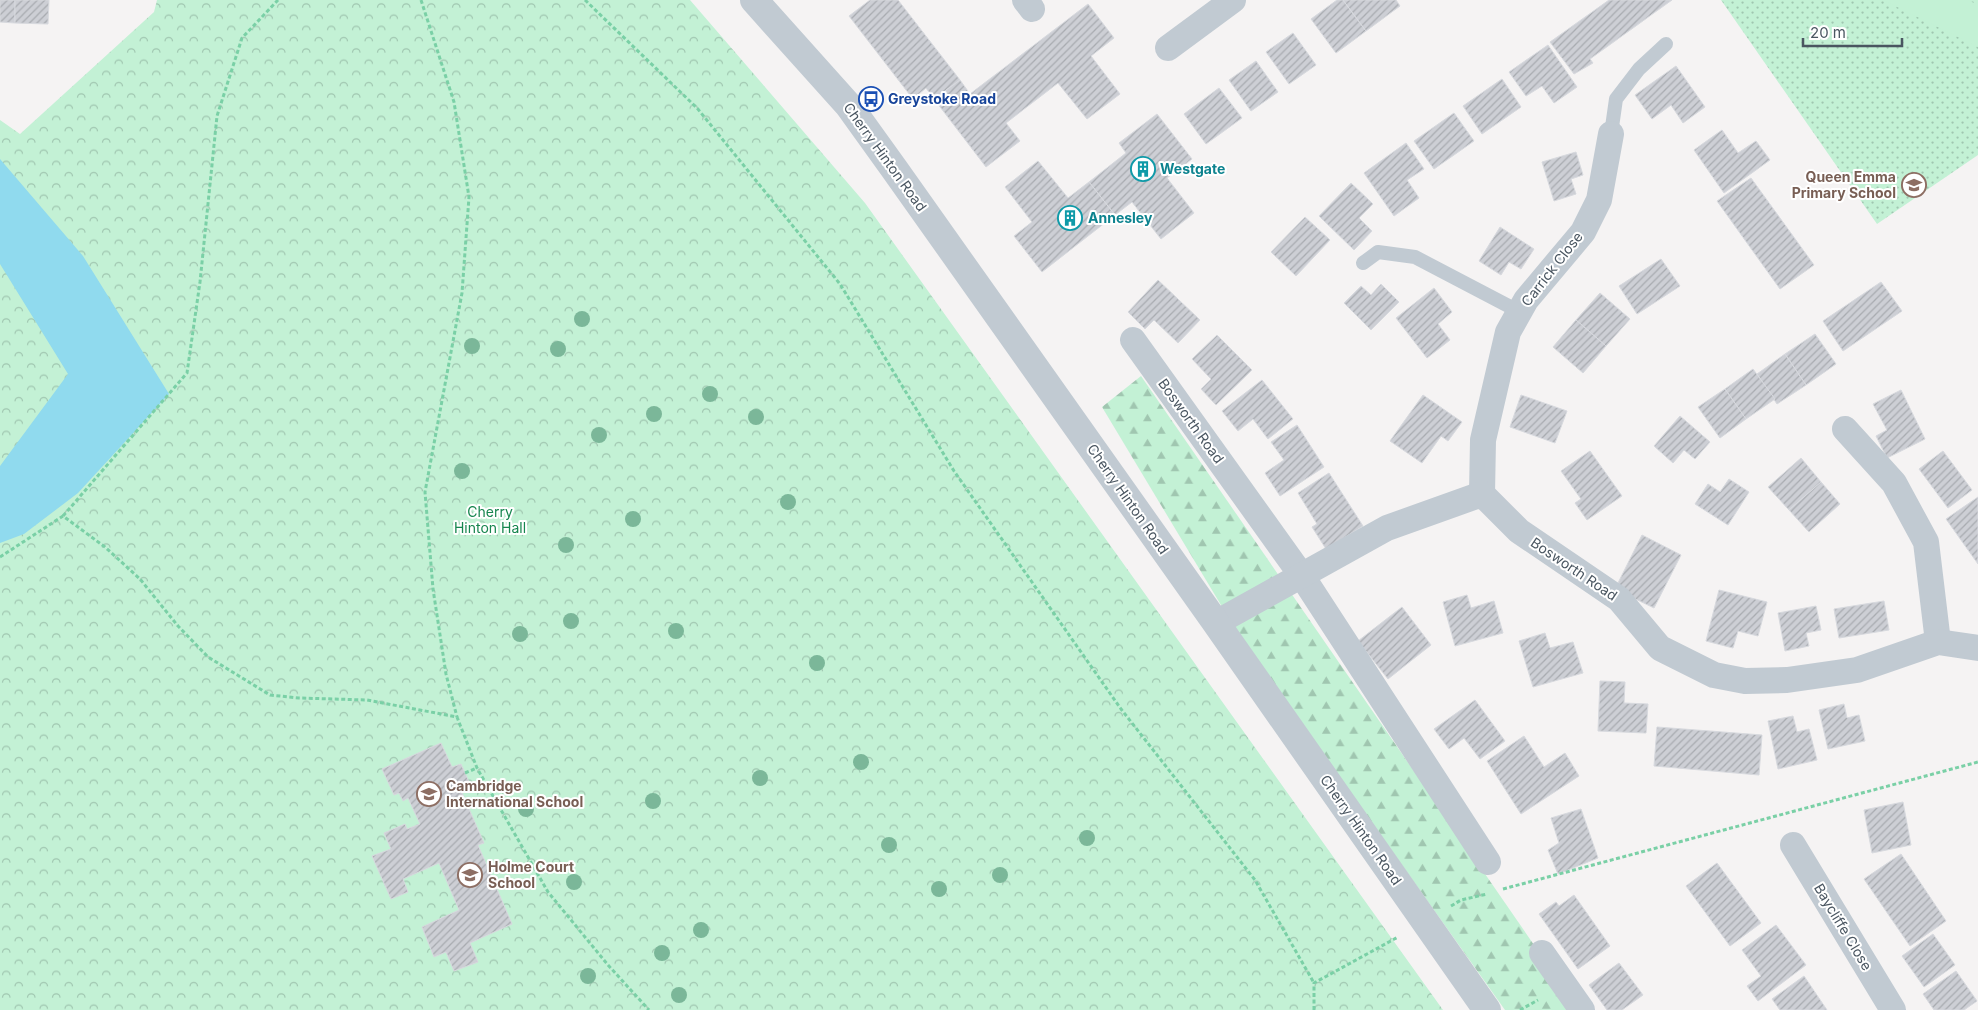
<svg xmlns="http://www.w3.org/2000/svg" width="1978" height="1010" font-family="Inter,sans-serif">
<defs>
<pattern id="grass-dots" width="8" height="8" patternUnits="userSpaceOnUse" patternTransform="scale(1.25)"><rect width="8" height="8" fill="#c3f1d5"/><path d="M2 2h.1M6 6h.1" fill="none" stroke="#a0c6b0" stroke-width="1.8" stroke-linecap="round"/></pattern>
<pattern id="forest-firs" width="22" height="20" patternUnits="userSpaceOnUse" patternTransform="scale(1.25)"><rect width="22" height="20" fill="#c3f1d5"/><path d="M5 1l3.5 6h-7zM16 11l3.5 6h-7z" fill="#a0c6b0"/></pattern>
<pattern id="park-crowns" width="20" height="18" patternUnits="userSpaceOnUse" patternTransform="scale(1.25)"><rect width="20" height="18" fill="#c3f1d5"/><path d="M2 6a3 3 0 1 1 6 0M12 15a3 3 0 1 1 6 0" fill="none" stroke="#a0c6b0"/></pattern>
<pattern id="building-hatch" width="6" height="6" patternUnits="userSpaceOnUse" patternTransform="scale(1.25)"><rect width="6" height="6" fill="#cdcfd5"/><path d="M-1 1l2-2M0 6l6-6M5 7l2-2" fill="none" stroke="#a8abb0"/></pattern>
</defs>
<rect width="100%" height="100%" fill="#f5f3f3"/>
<polygon fill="url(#grass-dots)" points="1721,0 1978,0 1978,155 1877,224"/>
<polygon fill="url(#forest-firs)" points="1141,376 1579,1010 1505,1010 1242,640 1102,407"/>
<polygon fill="url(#park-crowns)" points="157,0 690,0 865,203 1443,1010 0,1010 0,120 20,134 154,12"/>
<polygon fill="#c3f1d5" points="1883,0 1968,0 1978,5 1978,47"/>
<polygon fill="#90daee" points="0,159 83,256 169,394 78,493 24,534 0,543 0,466 68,374 0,264"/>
<g fill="url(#building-hatch)" stroke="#d7d9de">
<polygon points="0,0 15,0 15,23 0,22"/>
<polygon points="15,0 49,0 48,24 15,23"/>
<polygon points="870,0 898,0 960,80 934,99 926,88 913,99 849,16"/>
<polygon points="1337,0 1343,0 1366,31 1336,53 1311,19"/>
<polygon points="1343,0 1396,0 1400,6 1366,31"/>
<polygon points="1609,0 1672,0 1590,59 1593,63 1574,74 1550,42"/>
<polygon points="1088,4 1114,38 1091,56 1120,94 1087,119 1058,83 1006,123 1020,141 986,167 934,99 960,80 970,94"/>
<polygon points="1293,33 1316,65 1289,84 1266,52"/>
<polygon points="1548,45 1577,87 1554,103 1542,86 1526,96 1509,72"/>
<polygon points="1256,61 1278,92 1251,111 1229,80"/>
<polygon points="1676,66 1705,107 1683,123 1671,105 1652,119 1635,95"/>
<polygon points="1502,79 1521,107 1482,134 1463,106"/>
<polygon points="1219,88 1242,118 1206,144 1184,114"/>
<polygon points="1454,113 1474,141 1434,169 1414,141"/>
<polygon points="1157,114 1192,159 1167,178 1194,213 1161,239 1132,202 1115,215 1089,182 1126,153 1119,143"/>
<polygon points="1722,130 1738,153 1756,141 1770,160 1724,193 1694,150"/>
<polygon points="1406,143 1424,169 1407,180 1419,198 1394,216 1364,173"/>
<polygon points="1576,152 1583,175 1571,179 1576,194 1554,201 1542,162"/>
<polygon points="1038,161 1068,198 1089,182 1115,215 1042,272 1014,236 1032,222 1005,187"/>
<polygon points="1751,178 1814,265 1780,289 1717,201"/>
<polygon points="1351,183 1373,204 1359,218 1372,231 1354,250 1319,216"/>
<polygon points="1305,217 1330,240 1296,276 1271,252"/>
<polygon points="1500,227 1534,249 1521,269 1509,262 1501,275 1479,261"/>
<polygon points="1661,259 1680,286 1637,314 1619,286"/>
<polygon points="1158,280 1200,320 1178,343 1154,320 1145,329 1128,312"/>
<polygon points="1881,282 1902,311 1843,351 1823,321"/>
<polygon points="1381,284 1399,302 1371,330 1344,303 1361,286 1371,295"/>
<polygon points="1434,288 1452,312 1438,324 1450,340 1427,358 1396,318"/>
<polygon points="1600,293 1630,319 1606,346 1576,320"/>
<polygon points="1576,320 1606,346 1583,373 1553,347"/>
<polygon points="1815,334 1836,364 1806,385 1785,354"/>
<polygon points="1217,335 1252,370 1216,405 1201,389 1211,379 1192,359"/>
<polygon points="1785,354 1806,385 1777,404 1757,374"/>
<polygon points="1753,369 1775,399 1746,419 1725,389"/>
<polygon points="1262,380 1293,419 1268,439 1253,419 1238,431 1222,411"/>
<polygon points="1725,389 1746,419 1720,438 1698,407"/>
<polygon points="1901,390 1925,439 1887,458 1876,436 1887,430 1873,404"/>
<polygon points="1423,395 1462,422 1448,441 1441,436 1422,463 1390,441"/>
<polygon points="1521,395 1567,411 1555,443 1510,427"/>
<polygon points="1680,416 1710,442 1695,459 1684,450 1673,463 1654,446"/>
<polygon points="1297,425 1324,467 1280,496 1265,473 1284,460 1271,442"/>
<polygon points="1590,451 1622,496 1587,520 1575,503 1581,499 1561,471"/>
<polygon points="1943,451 1972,490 1948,508 1919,469"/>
<polygon points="1801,458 1821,482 1789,510 1768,487"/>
<polygon points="1329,473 1363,526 1326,549 1312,527 1317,524 1298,493"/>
<polygon points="1729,479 1749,492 1728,525 1695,504 1708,484 1720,492"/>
<polygon points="1821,482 1840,504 1809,532 1789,510"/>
<polygon points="1978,497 1978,564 1946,519"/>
<polygon points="1642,535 1681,555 1654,608 1615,589"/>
<polygon points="1719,590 1767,602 1758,636 1738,631 1733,648 1706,641"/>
<polygon points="1467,595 1471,608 1494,601 1503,633 1455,646 1443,602"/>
<polygon points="1884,601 1889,630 1839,638 1834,609"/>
<polygon points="1816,606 1821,630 1806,633 1809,646 1785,651 1778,613"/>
<polygon points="1402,607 1431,645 1388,679 1358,641"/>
<polygon points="1545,633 1550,648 1573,642 1583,673 1533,687 1519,641"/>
<polygon points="1600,681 1625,682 1624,703 1648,704 1646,733 1598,731"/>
<polygon points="1475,700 1505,741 1480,759 1464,738 1449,749 1434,729"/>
<polygon points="1844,704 1847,718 1859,715 1865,741 1828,749 1819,710"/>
<polygon points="1793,716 1797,732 1809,729 1817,760 1778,769 1768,721"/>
<polygon points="1657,727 1762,735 1759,775 1654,766"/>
<polygon points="1524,736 1544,767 1565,753 1579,776 1521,814 1487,761"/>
<polygon points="441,743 452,767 461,764 469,782 459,786 484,843 478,845 512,924 470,943 478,962 454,971 446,952 434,957 422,927 459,910 439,863 403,879 408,892 391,899 372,856 391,849 384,833 405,824 407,829 420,824 408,798 403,801 399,793 394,795 382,769"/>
<polygon points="1903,802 1911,845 1872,853 1864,810"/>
<polygon points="1581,809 1598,858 1558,874 1548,850 1559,843 1551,818"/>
<polygon points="1901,854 1946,921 1910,946 1864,879"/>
<polygon points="1717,863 1761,923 1730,946 1686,886"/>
<polygon points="1574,895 1610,946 1578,969 1539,914 1556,902 1559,906"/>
<polygon points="1776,925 1806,965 1758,1001 1747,986 1761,976 1742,950"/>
<polygon points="1933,934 1955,965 1924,987 1902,956"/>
<polygon points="1619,963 1643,995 1622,1010 1607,1010 1589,985"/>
<polygon points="1956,971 1977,1001 1964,1010 1934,1010 1923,994"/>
<polygon points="1804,976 1827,1010 1780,1010 1772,999"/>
</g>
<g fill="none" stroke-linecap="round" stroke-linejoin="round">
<g stroke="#7ad0a6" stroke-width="3" stroke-dasharray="4 2.5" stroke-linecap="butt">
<polyline points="421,0 454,102 469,197 462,293 425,492 433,589 446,674 457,717"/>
<polyline points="585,0 697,108 840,284 954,471 1121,709 1255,880 1314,983"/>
<polyline points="63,516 187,373 200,282 217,116 242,38 278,0"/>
<polyline points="0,557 63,516 105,547 140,579 178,626 208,657 270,695 299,698 367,700 457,717 477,768 548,892 608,965 649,1010"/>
<polyline points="465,773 477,768"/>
<polyline points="1503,889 1978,762"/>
<polyline points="1451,906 1461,900 1487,894"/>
<polyline points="1314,1010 1314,983 1398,937"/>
<polyline points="1520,1010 1538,1000"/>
</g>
<g stroke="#c1cad2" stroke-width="14">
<polyline points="1611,134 1616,99 1639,69 1666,44"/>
<polyline points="1363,263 1378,252 1415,257 1520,312"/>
</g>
<g stroke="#c1cad2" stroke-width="26">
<polyline points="1025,0 1032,9"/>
<polyline points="1168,48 1233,0"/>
<polyline points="1133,340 1302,576 1488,862"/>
<polyline points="1845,429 1894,483 1926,542 1938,642"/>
<polyline points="1482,494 1483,440 1508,332 1526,300 1583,232 1599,200 1611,134"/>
<polyline points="1216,623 1387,528 1482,494 1519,531 1619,599 1660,648 1714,675 1745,681 1787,680 1857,670 1938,642 1978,648"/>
<polyline points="1793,845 1893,1010"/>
<polyline points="1542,953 1582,1010"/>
</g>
<polyline stroke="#c1cad2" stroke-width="28" points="754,0 849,106 895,170 1216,623 1487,1010"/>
</g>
<g fill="#7bb799">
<circle cx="582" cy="319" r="8"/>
<circle cx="472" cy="346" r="8"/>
<circle cx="558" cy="349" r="8"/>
<circle cx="710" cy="394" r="8"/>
<circle cx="654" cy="414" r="8"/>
<circle cx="756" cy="417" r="8"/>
<circle cx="599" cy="435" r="8"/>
<circle cx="462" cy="471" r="8"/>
<circle cx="788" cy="502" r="8"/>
<circle cx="633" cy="519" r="8"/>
<circle cx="566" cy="545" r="8"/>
<circle cx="571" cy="621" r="8"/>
<circle cx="676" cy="631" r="8"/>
<circle cx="520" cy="634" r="8"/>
<circle cx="817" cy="663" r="8"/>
<circle cx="861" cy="762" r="8"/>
<circle cx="760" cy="778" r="8"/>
<circle cx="653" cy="801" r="8"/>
<circle cx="526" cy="809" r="8"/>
<circle cx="1087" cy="838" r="8"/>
<circle cx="889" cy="845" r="8"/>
<circle cx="1000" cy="875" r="8"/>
<circle cx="574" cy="882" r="8"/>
<circle cx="939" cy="889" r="8"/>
<circle cx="701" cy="930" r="8"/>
<circle cx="662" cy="953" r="8"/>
<circle cx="588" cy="976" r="8"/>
<circle cx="679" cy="995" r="8"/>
</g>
<defs>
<symbol id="bus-ring" viewBox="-11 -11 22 22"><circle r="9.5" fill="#fff" stroke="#1a4fb4" stroke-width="1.5"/><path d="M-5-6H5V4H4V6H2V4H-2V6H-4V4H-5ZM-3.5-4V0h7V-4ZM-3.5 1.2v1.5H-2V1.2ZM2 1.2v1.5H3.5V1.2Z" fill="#1a4fb4"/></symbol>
<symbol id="building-ring" viewBox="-11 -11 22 22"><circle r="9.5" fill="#fff" stroke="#0f9aa8" stroke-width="1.5"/><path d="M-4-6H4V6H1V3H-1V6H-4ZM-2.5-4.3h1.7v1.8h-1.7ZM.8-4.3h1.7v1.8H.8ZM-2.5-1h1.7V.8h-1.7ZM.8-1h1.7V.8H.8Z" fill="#0f9aa8"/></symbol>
<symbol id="school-ring" viewBox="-11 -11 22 22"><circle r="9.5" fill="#fff" stroke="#8d6e63" stroke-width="1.5"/><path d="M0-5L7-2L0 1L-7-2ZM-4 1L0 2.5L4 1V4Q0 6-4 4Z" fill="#8d6e63"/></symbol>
</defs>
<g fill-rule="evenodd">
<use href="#bus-ring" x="857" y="85" width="28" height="28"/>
<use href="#building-ring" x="1129" y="155" width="28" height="28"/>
<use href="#school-ring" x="1900" y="171" width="28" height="28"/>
<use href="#building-ring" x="1056" y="204" width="28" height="28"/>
<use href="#school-ring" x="415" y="780" width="28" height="28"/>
<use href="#school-ring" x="456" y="861" width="28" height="28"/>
</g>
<g text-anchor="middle" stroke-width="4" stroke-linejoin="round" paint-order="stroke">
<g font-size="14" font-weight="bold" fill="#164399" stroke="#fff" text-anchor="start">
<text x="888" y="104">Greystoke Road</text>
</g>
<g font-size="14" fill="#4a5661" stroke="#fff">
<text transform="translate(885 157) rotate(54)" y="5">Cherry Hinton Road</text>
<text transform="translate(1552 269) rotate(-52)" y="5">Carrick Close</text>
<text transform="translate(1191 421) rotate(54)" y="5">Bosworth Road</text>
<text transform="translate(1128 499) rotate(55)" y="5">Cherry Hinton Road</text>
<text transform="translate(1574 569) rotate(34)" y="5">Bosworth Road</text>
<text transform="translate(1361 830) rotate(55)" y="5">Cherry Hinton Road</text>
<text transform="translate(1843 927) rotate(59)" y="5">Baycliffe Close</text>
</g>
<g font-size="14" font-weight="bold" fill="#0d838f" stroke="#fff" text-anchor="start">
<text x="1160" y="174">Westgate</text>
<text x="1088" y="223">Annesley</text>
</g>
<g font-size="14" font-weight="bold" fill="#785e54" stroke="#fff" text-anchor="start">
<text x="1896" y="182" text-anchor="end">Queen Emma<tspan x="1896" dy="16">Primary School</tspan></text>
<text x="446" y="791">Cambridge<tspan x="446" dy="16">International School</tspan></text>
<text x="488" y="872">Holme Court<tspan x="488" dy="16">School</tspan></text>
</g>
<g font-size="14" fill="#17864f" stroke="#fff">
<text x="490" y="517">Cherry<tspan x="490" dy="16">Hinton Hall</tspan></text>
</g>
</g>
<path d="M1803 38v8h99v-8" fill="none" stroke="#4a5661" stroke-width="2.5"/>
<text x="1810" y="38" font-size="15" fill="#4a5661" stroke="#ffffff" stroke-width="4" paint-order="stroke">20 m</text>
</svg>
